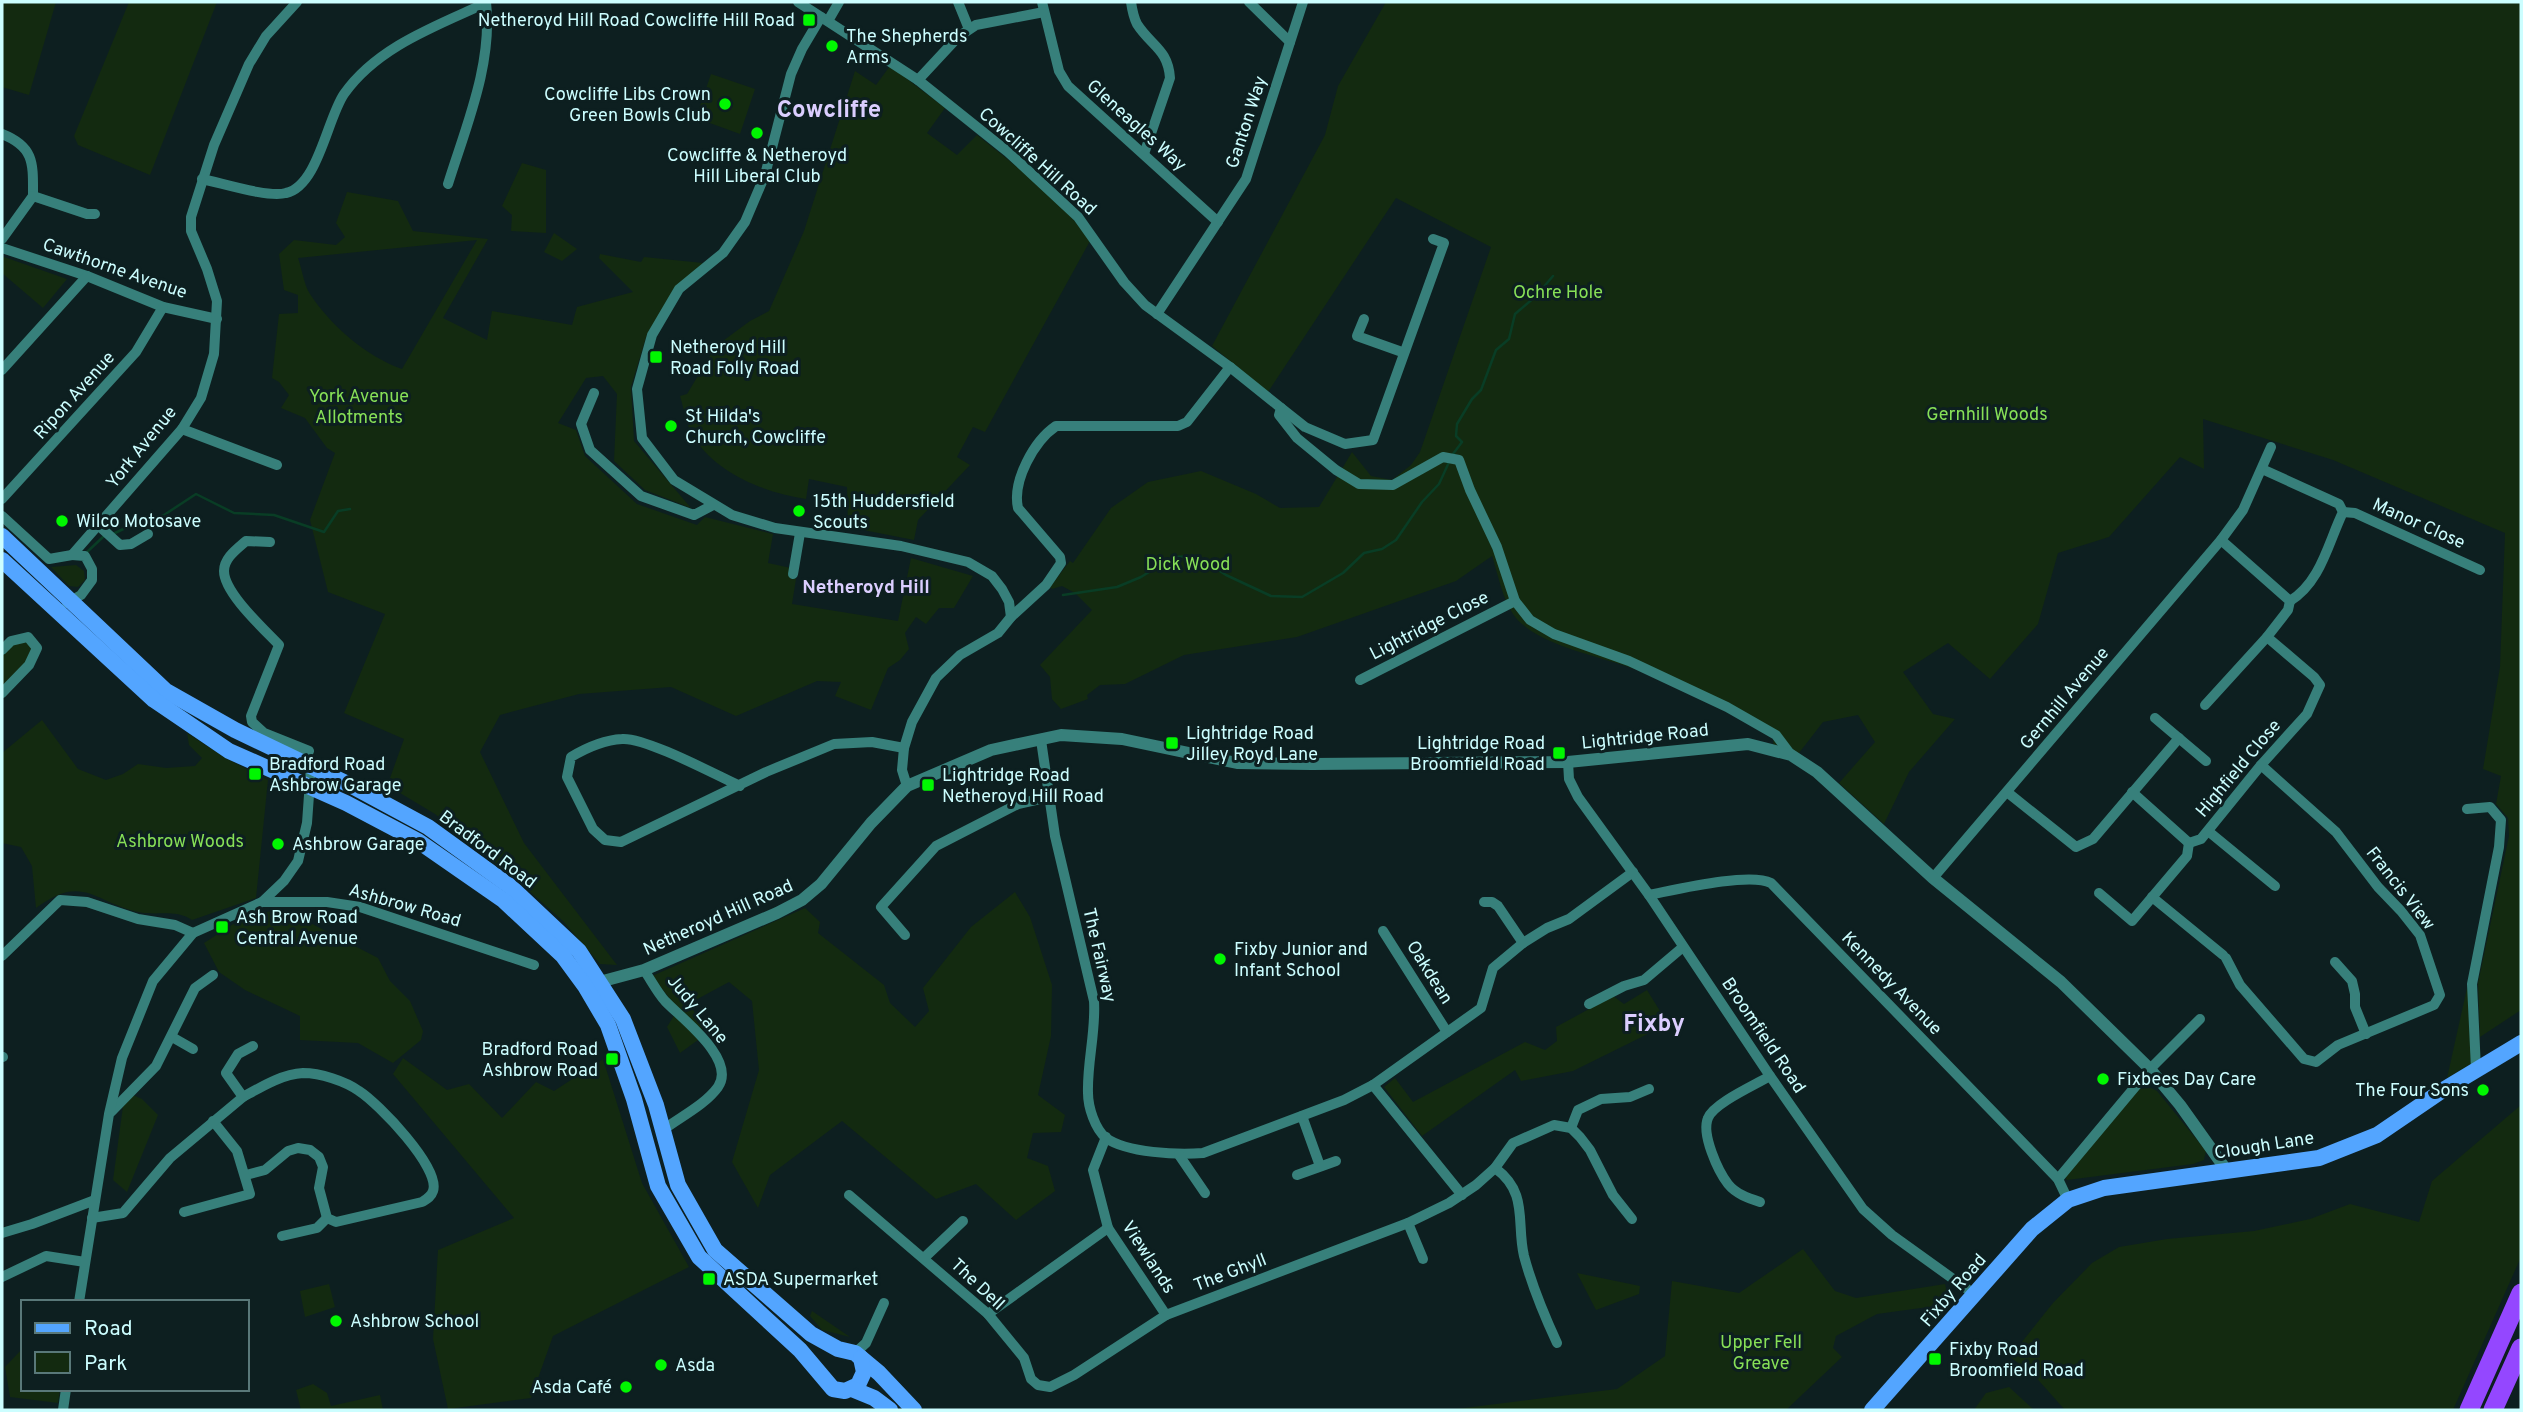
<svg xmlns="http://www.w3.org/2000/svg" width="2523" height="1412" font-family="Overpass,sans-serif">
<rect width="100%" height="100%" fill="#0d1f20"/>
<g fill="#132a10" fill-rule="evenodd">
<polygon points="2,2 56,2 29,95 2,87"/>
<polygon points="129,2 217,2 150,175 78,145 74,136"/>
<path d="M1386,2H2521V1010L2480,1037L2478,983L2509,836L2508,818L2496,804L2501,776L2483,769L2500,667L2505,533L2333,460L2203,419L2204,469L2180,457L2109,537L2058,553L2038,624L1990,679L1948,643L1903,672L1933,714L1955,719L1909,772L1884,824L1839,783L1875,742L1858,715L1823,722L1799,753L1773,744L1774,738C1733,713 1690,691 1645,673C1607,657 1553,650 1522,624C1504,609 1499,577 1492,556L1456,581L1297,637L1184,655L1125,684L1100,685L1087,695L1088,699L1061,709L1052,699L1050,677L1040,665L1092,610L1075,593L1062,586L1052,589L1050,587L1070,561L1073,563L1111,508L1148,482L1201,471L1256,494L1280,508L1319,507L1352,452L1371,476L1392,480L1411,465L1420,452L1491,247L1396,198L1268,392L1212,346L1325,135L1338,86Z"/>
<path d="M890,66L945,108L927,133L957,155L977,135C1012,163 1065,203 1090,241L985,432L973,427L957,457L970,465L918,520L914,540L848,527L847,487L809,479L806,499C764,492 719,475 694,438C687,427 684,409 680,396L687,394L716,346L750,321L769,311L804,231L855,71L876,85Z"/>
<polygon points="711,74 755,89 740,134 696,118"/>
<polygon points="522,163 546,170 546,233 511,231 512,215 502,206"/>
<path d="M347,192L398,201L413,231L488,239L443,318L487,340L492,311L572,325L577,307L633,292L599,258L600,254L641,262L644,257L703,263L647,334L631,387L634,441L691,508L645,490L614,461L617,394L603,376L586,378L558,423L576,430L585,456L637,504L697,525L705,517L773,534L768,563L791,568L790,577L796,579L792,604L898,621L911,558L973,576L954,608H939L926,624L916,617L905,633L909,649L900,660L888,668L871,710L835,696L841,682L817,681L736,716L671,687L579,694L500,715L480,752L524,843L617,965L600,964L563,921L519,882L435,814L400,793L390,778L404,739L344,713L385,614L328,592L310,520L335,453L327,448L305,418L281,408L289,395L279,382L272,378L279,314L298,313V295L284,290L279,254L294,240L336,245L345,237L336,223ZM477,240L402,369C366,356 332,327 310,294C304,285 302,269 298,258Z"/>
<polygon points="554,233 577,249 562,261 544,252"/>
<polygon points="4,257 67,279 43,308 2,273 2,259"/>
<polygon points="76,565 84,571 85,580 78,587 69,586 51,567"/>
<polygon points="28,637 37,648 2,693 2,650"/>
<path d="M42,720L78,769L106,780L123,774L138,764L166,768L195,766L202,758L189,745L187,733L227,759L268,780L256,898L192,920C176,909 157,916 138,912C94,902 83,873 36,908L32,866L21,847L2,843V753Z"/>
<polygon points="1015,892 1030,917 1052,985 1051,1036 1038,1095 1065,1115 1061,1132 1033,1133 1027,1158 1048,1166 1055,1191 1016,1220 976,1184 936,1199 842,1121 770,1175 758,1208 732,1162 759,1070 752,1001 729,982 690,1003 705,1035 680,1053 667,1027 678,1009 652,976 805,908 820,922 818,933 884,985 890,1003 915,1027 929,1011 923,988 971,927"/>
<polygon points="275,910 293,914 378,958 390,981 410,1001 423,1031 421,1040 393,1063 358,1043 300,1040 300,1016 245,990 219,972 204,943 241,919"/>
<polygon points="2469,979 2474,1062 2447,1078"/>
<polygon points="1647,990 1668,1024 1573,1071 1521,1081 1515,1070 1422,1136 1384,1087 1395,1078 1413,1102 1525,1042 1545,1050 1557,1041 1556,1027 1613,996 1624,1004"/>
<polygon points="403,1058 447,1090 469,1084 502,1118 536,1082 554,1091 603,1059 642,1183 689,1267 553,1336 531,1398 448,1409 433,1339 438,1250 514,1218 393,1074"/>
<polygon points="2151,1088 2157,1091 2206,1151 2204,1160 2193,1164 2067,1180 2065,1177 2138,1089"/>
<polygon points="133,1095 142,1099 158,1115 127,1192 113,1180 123,1106"/>
<polygon points="2521,1105 2521,1257 2453,1410 2065,1410 2032,1373 2010,1357 2053,1303 2092,1263 2119,1247 2167,1239 2254,1231 2310,1219 2350,1204 2419,1222 2432,1181"/>
<polygon points="1803,1249 1835,1291 1856,1298 1945,1284 1950,1304 1877,1314 1836,1336 1833,1348 1842,1357 1786,1410 1448,1410 1617,1389 1665,1356 1672,1281 1739,1293"/>
<polygon points="1577,1273 1640,1286 1639,1294 1596,1310"/>
<polygon points="329,1284 335,1307 305,1317 300,1291"/>
<polygon points="812,1311 850,1337 822,1330 810,1316"/>
<polygon points="23,1348 23,1389 60,1389 58,1403 10,1397 5,1367"/>
<polygon points="313,1384 327,1393 331,1406 380,1395 383,1410 301,1410 296,1390"/>
<polygon points="2009,1387 2034,1410 1974,1410 1986,1393"/>
</g>
<g fill="none" stroke-linecap="round" stroke-linejoin="round">
<g stroke="#093d25" stroke-width="2.5">
<polyline points="1453,454 1462,442 1456,436 1457,424 1472,399 1481,390 1496,350 1509,339 1515,314 1536,296 1553,276"/>
<polyline points="115,533 142,520 164,515 196,494 234,513 274,515 324,532 338,511 350,509"/>
<polyline points="87,552 103,537"/>
<polyline points="1063,595 1117,587 1141,577 1173,557 1197,556 1226,575 1271,596 1302,597 1343,573 1364,553 1382,549 1396,540 1422,502 1439,484 1450,460"/>
</g>
<g stroke="#37807b" stroke-width="10">
<polyline points="798,2 918,80 1008,152 1078,217 1124,282 1145,305 1230,367 1281,408 1279,415 1297,438 1336,470 1359,484 1393,485 1443,457 1459,460 1470,490 1497,547 1515,601 1530,620 1554,634 1629,661 1727,707 1776,735 1791,755"/>
<polyline points="958,2 969,29"/>
<polyline points="1042,2 1059,71 1068,86 1218,222"/>
<path d="M1131,2C1132,9 1134,18 1137,24C1151,46 1168,49 1170,78L1144,154"/>
<polyline points="1249,2 1290,42"/>
<polyline points="821,17 802,49 791,74 765,175 745,222 723,253 679,289 652,335 637,389 642,438 674,480 732,515 775,528 901,546 968,562 992,576 1002,589 1009,602 1011,617"/>
<polyline points="828,21 839,2"/>
<polyline points="918,80 958,37 976,25 1044,12"/>
<path d="M2,134C35,147 33,164 33,196L2,239"/>
<path d="M202,179C222,183 268,198 286,193C318,186 327,119 344,94C377,47 436,26 486,3"/>
<path d="M448,184C466,126 493,64 486,2"/>
<polyline points="33,196 87,214 95,214"/>
<polyline points="2,248 87,276 163,307 217,319"/>
<polyline points="1157,314 1246,179 1303,2"/>
<polyline points="1364,319 1357,336 1402,352"/>
<polyline points="2,370 87,276"/>
<polyline points="594,393 581,424 590,450 641,496 694,515 713,505"/>
<polyline points="1281,408 1305,427 1345,444 1373,440 1444,243 1433,239"/>
<polyline points="182,429 277,465"/>
<path d="M2262,469L2339,504L2343,512C2328,543 2321,582 2290,601"/>
<polyline points="2,499 136,352 163,307"/>
<polyline points="2343,512 2355,513 2480,570"/>
<polyline points="2,516 49,559 72,555"/>
<polyline points="98,525 120,545 131,544 148,534"/>
<path d="M270,542L246,541C237,549 224,558 224,571C224,593 264,629 279,645L251,716L252,722L264,733L309,751L303,764"/>
<polyline points="793,574 800,533"/>
<polyline points="67,603 81,595 92,580 92,569 85,556 72,555 182,429 201,398 214,354 217,301 207,269 191,231 191,217 214,145 249,64 266,36 297,2"/>
<polyline points="2,650 11,641 28,637 37,648 29,665 2,693"/>
<polyline points="1360,680 1515,601"/>
<polyline points="2205,705 2267,637"/>
<polyline points="2155,718 2206,761"/>
<path d="M1041,740L1055,836L1094,1001C1096,1032 1087,1062 1088,1093C1088,1107 1095,1129 1106,1138C1127,1153 1178,1155 1203,1153L1344,1100L1373,1085L1481,1008L1493,968L1523,943L1547,928L1569,919L1633,872"/>
<polyline points="1568,762 1569,779 1578,797 1649,895 1770,1076 1863,1209 1892,1235 1974,1294"/>
<path d="M740,786C716,775 645,737 622,739C604,740 586,748 571,757L567,777L593,829L605,840L621,842L766,772L834,744L872,742L904,748"/>
<path d="M907,786L902,770L904,748L912,722L936,678L960,655L998,633L1011,617L1046,585L1061,563L1060,557L1018,508C1012,481 1034,441 1056,426H1178L1187,422L1230,367"/>
<polyline points="2007,792 2076,847 2093,839 2179,738"/>
<polyline points="2132,792 2189,843"/>
<polyline points="2467,809 2490,807 2501,820 2499,847 2472,984 2476,1069"/>
<polyline points="2208,831 2275,886"/>
<polyline points="2189,843 2201,839 2261,765 2307,714 2320,685 2314,677 2267,637 2288,610 2290,601 2221,540"/>
<polyline points="1933,878 2221,540 2243,510 2271,447"/>
<polyline points="2099,893 2132,921 2187,856 2189,843"/>
<path d="M1649,895C1675,890 1749,872 1771,883L2058,1179L2068,1200"/>
<polyline points="2152,897 2223,955"/>
<polyline points="262,902 327,902 360,907 534,965"/>
<polyline points="1484,902 1492,902 1498,906 1523,943"/>
<polyline points="1383,931 1447,1032"/>
<polyline points="905,935 881,907 936,846 1018,804 1049,797"/>
<polyline points="2,956 60,900 87,902 138,919 175,925 193,933"/>
<polyline points="2226,958 2240,985 2304,1059 2316,1062 2338,1045 2434,1005 2440,995 2420,935 2401,911 2378,887 2336,832 2261,765"/>
<polyline points="2335,962 2352,981 2355,994 2355,1007 2366,1034"/>
<path d="M644,970C651,980 657,992 665,1001C681,1018 737,1059 718,1087C705,1105 680,1117 663,1130"/>
<polyline points="1589,1004 1624,986 1644,980 1683,947"/>
<polyline points="172,1037 193,1049"/>
<polyline points="2,1057 3,1057"/>
<polyline points="1373,1085 1462,1195"/>
<path d="M243,1097C261,1087 282,1074 303,1073C320,1073 345,1081 359,1091C378,1103 441,1168 433,1191C431,1197 427,1199 422,1202L336,1222L327,1218L319,1188L323,1167L319,1157L310,1150L298,1148L288,1151L265,1170L246,1175"/>
<polyline points="111,1112 156,1066 195,988 213,975"/>
<polyline points="1302,1116 1320,1166"/>
<polyline points="1571,1128 1578,1110 1601,1099 1630,1097 1649,1089"/>
<polyline points="1106,1137 1093,1170 1108,1228 1166,1315"/>
<polyline points="1179,1155 1205,1193"/>
<path d="M1495,1168C1529,1193 1516,1222 1524,1256C1532,1286 1544,1315 1557,1343"/>
<polyline points="1297,1175 1336,1161"/>
<polyline points="2058,1179 2150,1069 2200,1019"/>
<polyline points="849,1195 988,1314 1024,1358 1031,1379 1038,1385 1050,1387 1074,1375 1166,1315 1408,1223 1449,1203 1476,1185 1495,1168 1513,1143 1554,1125 1571,1128 1580,1137 1590,1150 1613,1195 1632,1219"/>
<path d="M1760,1202C1748,1198 1736,1194 1728,1184C1718,1171 1701,1134 1708,1118C1714,1103 1755,1085 1770,1076"/>
<polyline points="184,1212 250,1194 237,1151 213,1121"/>
<polyline points="92,1218 123,1213 170,1158 243,1097 226,1073 238,1054 253,1046"/>
<polyline points="1408,1223 1423,1259"/>
<polyline points="2,1233 32,1224 95,1200"/>
<polyline points="282,1236 317,1228 327,1218"/>
<polyline points="924,1258 963,1221"/>
<polyline points="2,1277 46,1256 85,1262"/>
<polyline points="79,1302 109,1114 122,1058 153,981 193,933 262,902 284,881 298,861 307,823 311,767"/>
<polyline points="988,1314 1108,1228"/>
<polyline points="855,1353 866,1343 884,1303"/>
<polyline points="63,1410 66,1389"/>
</g>
<polyline stroke="#37807b" stroke-width="12" points="592,984 644,970 777,913 802,900 821,884 871,823 907,786 991,750 1061,735 1122,739 1237,763 1312,764 1568,762 1748,744 1791,755 1817,772 1933,878 2061,982 2150,1069 2180,1105 2227,1171"/>
<g stroke="#53a5ff" stroke-width="16">
<polyline points="2,536 166,691 235,730 352,786 428,827 511,887 579,951 623,1019 656,1105 678,1185 715,1250 811,1334 838,1349 855,1353 879,1373 914,1410"/>
<polyline points="2,560 154,700 207,736 229,751 346,803 418,841 503,900 563,956 585,986 608,1025 634,1099 658,1186 699,1257 800,1350 833,1389 845,1391 858,1385 864,1372 861,1358"/>
<polyline points="852,1389 874,1398 890,1410"/>
<polyline points="1872,1410 2032,1229 2068,1200 2104,1188 2319,1158 2377,1135 2443,1090 2521,1043"/>
</g>
<g stroke="#9447ff" stroke-width="19">
<polyline points="2469,1410 2521,1293"/>
<polyline points="2493,1410 2521,1348"/>
</g>
</g>
<g fill="#00f700" stroke="#0d1f20" stroke-width="2.5">
<rect x="802" y="13" width="14" height="14" rx="3.5"/>
<circle cx="832" cy="46" r="7"/>
<circle cx="725" cy="104" r="7"/>
<circle cx="757" cy="133" r="7"/>
<rect x="649" y="350" width="14" height="14" rx="3.5"/>
<circle cx="671" cy="426" r="7"/>
<circle cx="799" cy="511" r="7"/>
<circle cx="62" cy="521" r="7"/>
<rect x="1165" y="736" width="14" height="14" rx="3.5"/>
<rect x="1552" y="746" width="14" height="14" rx="3.5"/>
<rect x="248" y="767" width="14" height="14" rx="3.5"/>
<rect x="921" y="778" width="14" height="14" rx="3.5"/>
<circle cx="278" cy="844" r="7"/>
<rect x="215" y="920" width="14" height="14" rx="3.5"/>
<circle cx="1220" cy="959" r="7"/>
<rect x="605" y="1052" width="14" height="14" rx="3.5"/>
<circle cx="2103" cy="1079" r="7"/>
<circle cx="2483" cy="1090" r="7"/>
<rect x="702" y="1272" width="14" height="14" rx="3.5"/>
<circle cx="336" cy="1321" r="7"/>
<rect x="1928" y="1352" width="14" height="14" rx="3.5"/>
<circle cx="661" cy="1365" r="7"/>
<circle cx="626" cy="1387" r="7"/>
</g>
<g text-anchor="middle" stroke-width="6" stroke-linejoin="round" paint-order="stroke">
<g font-size="18" fill="#ccfeff" stroke="#0d1f20" text-anchor="start">
<text x="795" y="26" text-anchor="end">Netheroyd Hill Road Cowcliffe Hill Road</text>
<text x="846" y="42">The Shepherds<tspan x="846" dy="21">Arms</tspan></text>
<text x="711" y="100" text-anchor="end">Cowcliffe Libs Crown<tspan x="711" dy="21">Green Bowls Club</tspan></text>
<text x="757" y="161" text-anchor="middle">Cowcliffe &amp; Netheroyd<tspan x="757" dy="21">Hill Liberal Club</tspan></text>
<text x="670" y="353">Netheroyd Hill<tspan x="670" dy="21">Road Folly Road</tspan></text>
<text x="685" y="422">St Hilda's<tspan x="685" dy="21">Church, Cowcliffe</tspan></text>
<text x="813" y="507">15th Huddersfield<tspan x="813" dy="21">Scouts</tspan></text>
<text x="76" y="527">Wilco Motosave</text>
<text x="1186" y="739">Lightridge Road<tspan x="1186" dy="21">Jilley Royd Lane</tspan></text>
<text x="1545" y="749" text-anchor="end">Lightridge Road<tspan x="1545" dy="21">Broomfield Road</tspan></text>
<text x="269" y="770">Bradford Road<tspan x="269" dy="21">Ashbrow Garage</tspan></text>
<text x="942" y="781">Lightridge Road<tspan x="942" dy="21">Netheroyd Hill Road</tspan></text>
<text x="292" y="850">Ashbrow Garage</text>
<text x="236" y="923">Ash Brow Road<tspan x="236" dy="21">Central Avenue</tspan></text>
<text x="1234" y="955">Fixby Junior and<tspan x="1234" dy="21">Infant School</tspan></text>
<text x="598" y="1055" text-anchor="end">Bradford Road<tspan x="598" dy="21">Ashbrow Road</tspan></text>
<text x="2117" y="1085">Fixbees Day Care</text>
<text x="2469" y="1096" text-anchor="end">The Four Sons</text>
<text x="723" y="1285">ASDA Supermarket</text>
<text x="350" y="1327">Ashbrow School</text>
<text x="1949" y="1355">Fixby Road<tspan x="1949" dy="21">Broomfield Road</tspan></text>
<text x="675" y="1371">Asda</text>
<text x="612" y="1393" text-anchor="end">Asda Café</text>
</g>
<g font-size="18" fill="#ccfeff" stroke="#0d1f20">
<text transform="translate(1246 122) rotate(-72)" y="6">Ganton Way</text>
<text transform="translate(1137 125) rotate(42)" y="6">Gleneagles Way</text>
<text transform="translate(1038 161) rotate(42)" y="6">Cowcliffe Hill Road</text>
<text transform="translate(115 268) rotate(19)" y="6">Cawthorne Avenue</text>
<text transform="translate(74 395) rotate(-48)" y="6">Ripon Avenue</text>
<text transform="translate(141 447) rotate(-51)" y="6">York Avenue</text>
<text transform="translate(2419 523) rotate(24)" y="6">Manor Close</text>
<text transform="translate(1429 625) rotate(-27)" y="6">Lightridge Close</text>
<text transform="translate(2064 698) rotate(-50)" y="6">Gernhill Avenue</text>
<text transform="translate(1645 736) rotate(-6)" y="6">Lightridge Road</text>
<text transform="translate(2238 768) rotate(-50)" y="6">Highfield Close</text>
<text transform="translate(488 849) rotate(37)" y="6">Bradford Road</text>
<text transform="translate(2401 888) rotate(52)" y="6">Francis View</text>
<text transform="translate(405 905) rotate(16)" y="6">Ashbrow Road</text>
<text transform="translate(718 917) rotate(-24)" y="6">Netheroyd Hill Road</text>
<text transform="translate(1100 955) rotate(77)" y="6">The Fairway</text>
<text transform="translate(1430 972) rotate(58)" y="6">Oakdean</text>
<text transform="translate(1892 983) rotate(46)" y="6">Kennedy Avenue</text>
<text transform="translate(698 1009) rotate(50)" y="6">Judy Lane</text>
<text transform="translate(1764 1035) rotate(56)" y="6">Broomfield Road</text>
<text transform="translate(2264 1145) rotate(-9)" y="6">Clough Lane</text>
<text transform="translate(1149 1257) rotate(57)" y="6">Viewlands</text>
<text transform="translate(1230 1272) rotate(-21)" y="6">The Ghyll</text>
<text transform="translate(978 1284) rotate(43)" y="6">The Dell</text>
<text transform="translate(1953 1290) rotate(-49)" y="6">Fixby Road</text>
</g>
<g font-size="18" fill="#87e057" stroke="#0d1f20">
<text x="1558" y="298">Ochre Hole</text>
<text x="359" y="402">York Avenue<tspan x="359" dy="21">Allotments</tspan></text>
<text x="1987" y="420">Gernhill Woods</text>
<text x="1188" y="570">Dick Wood</text>
<text x="180" y="847">Ashbrow Woods</text>
<text x="1761" y="1348">Upper Fell<tspan x="1761" dy="21">Greave</tspan></text>
</g>
<g font-size="19" font-weight="bold" fill="#dbceff" stroke="#0d1f20">
<text x="866" y="593">Netheroyd Hill</text>
</g>
<g font-size="24" font-weight="bold" fill="#dbceff" stroke="#0d1f20">
<text x="829" y="117">Cowcliffe</text>
<text x="1654" y="1031">Fixby</text>
</g>
</g>
<rect width="2523" height="1412" fill="none" stroke="#ccfeff" stroke-width="7"/>
<rect x="21" y="1300" width="228" height="91" fill="#0d1f20" stroke="#597879" stroke-width="2"/>
<rect x="35" y="1323" width="35" height="10" fill="#53a5ff" stroke="#597879" stroke-width="2"/>
<text x="84" y="1335" font-size="21" fill="#ccfeff">Road</text>
<rect x="35" y="1352" width="35" height="21" fill="#132a10" stroke="#597879" stroke-width="2"/>
<text x="84" y="1370" font-size="21" fill="#ccfeff">Park</text>
</svg>
